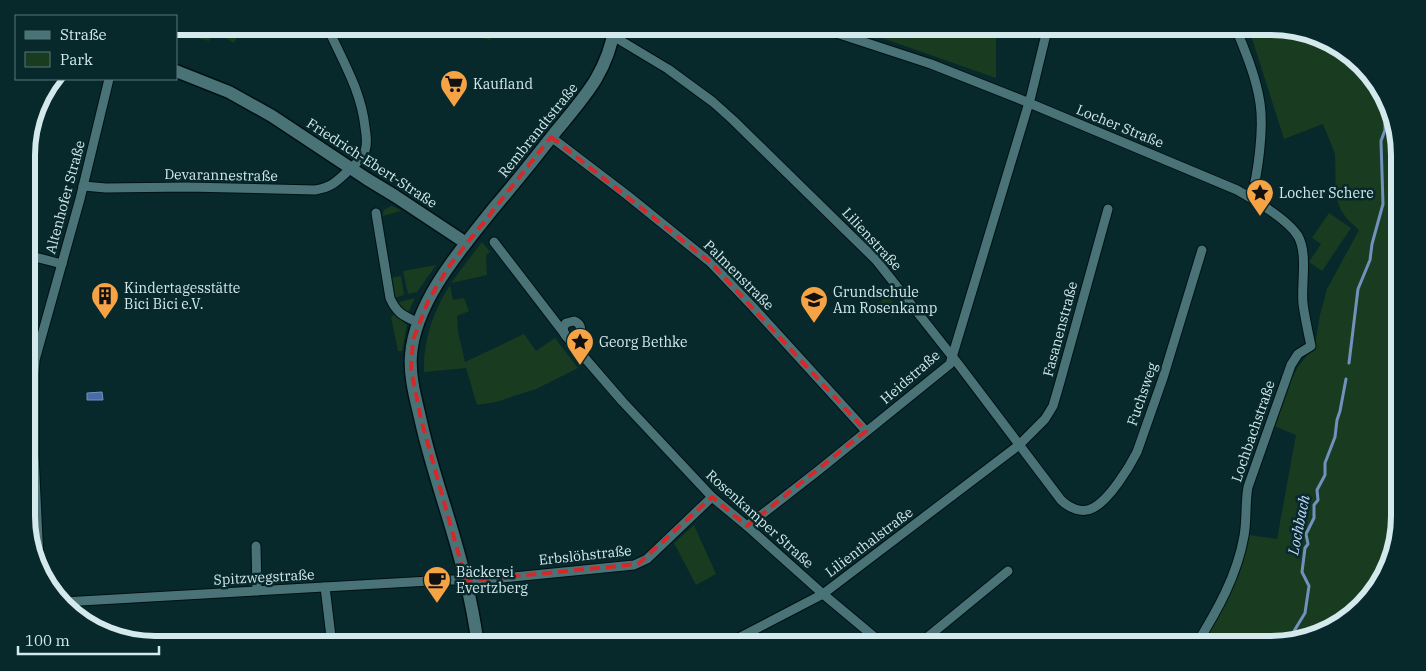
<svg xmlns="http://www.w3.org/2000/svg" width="1426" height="671" font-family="'IBM Plex Serif',serif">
<rect width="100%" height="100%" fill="#08292c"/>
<g fill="#193b20">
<polygon points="181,26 187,26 211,37 209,41 200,39 200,37 190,34 189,36 179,32"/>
<polygon points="193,26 232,26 240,31 234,43 213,30 211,35 203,32"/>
<polygon points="474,26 493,26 491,40 474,36"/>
<polygon points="848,26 996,26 996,78"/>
<polygon points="1248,26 1271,26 1320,36 1373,77 1399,139 1400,516 1390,565 1343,623 1279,644 1220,645 1221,643 1205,633 1225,603 1241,567 1249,535 1277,539 1296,435 1274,426 1289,383 1298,367 1315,345 1320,315 1327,289 1359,230 1347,219 1341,210 1336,197 1335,154 1323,124 1284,139"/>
<polygon points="391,206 397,208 401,211 382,216 384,210"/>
<polygon points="1329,213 1351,228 1322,271 1309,262 1321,244 1312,238"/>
<polygon points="482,242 490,252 486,255 487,275 451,283"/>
<polygon points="436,265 417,292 408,294 403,271"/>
<polygon points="401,276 404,295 394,298 390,278"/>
<path d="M450,285L453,300L464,298L469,311L457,316L458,332L465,362L524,334L536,351L555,338L578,368L536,389L496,402L477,405L466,368L424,372C423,340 433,312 450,285Z"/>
<polygon points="887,296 900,310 892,317 879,303"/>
<polygon points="415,298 409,311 405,312 395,303"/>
<polygon points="394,314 407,325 402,351 398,351 391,317"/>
<polygon points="694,525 716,574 696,585 674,543"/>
</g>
<polygon fill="#476ca8" stroke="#7192bc" points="102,392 103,400 87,400 87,393"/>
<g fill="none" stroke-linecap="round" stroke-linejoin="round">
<g stroke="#7192bc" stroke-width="3">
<polyline points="1349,363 1358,289 1370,260 1372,244 1383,204 1381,141 1385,130 1385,106"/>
<polyline points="1288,641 1305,613 1309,586 1302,572 1305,548 1308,544 1306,534 1314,518 1314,505 1318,500 1317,490 1325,475 1325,463 1335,437 1337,420 1340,411 1346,379"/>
</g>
<defs>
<g id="street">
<path d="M815,26L931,64L1022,100L1237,190C1253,199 1288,220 1298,236C1308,254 1301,284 1303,304C1305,318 1308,332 1311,346L1298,354L1291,365L1248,487C1245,503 1247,520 1244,536C1237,576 1217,611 1196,645"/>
<path d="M1235,26C1245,51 1256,76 1260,103C1264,128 1258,174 1251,198"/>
<path d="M613,36L668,69L713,102L733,120L876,260L959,365L1061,500C1069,508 1082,514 1093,508C1109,500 1129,468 1137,452L1163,378L1202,250"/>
<polyline points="551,137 627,195 710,262 753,307 866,431"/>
<path d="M83,186L106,188L187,187L315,190C332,187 336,182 348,171C354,166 362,158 365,151C368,143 366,135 365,127C361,90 342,60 327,26"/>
<path d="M376,213L390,298C397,314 404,316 419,323"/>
<polyline points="494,242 564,333"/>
<polyline points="27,255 62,264"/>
<path d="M567,337L572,338L580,334C582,328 580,323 574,321L566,323L563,328L565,335L622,401L712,497L747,526L823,594L884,645"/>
<polyline points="747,526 819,470 950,364 1031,96 1048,26"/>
<polyline points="256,546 257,591"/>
<polyline points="39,560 34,455 34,374 35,360 80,199 109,79"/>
<polyline points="325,587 332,645"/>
<polyline points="63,602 447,580 482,580 634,565 647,559 712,497"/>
<polyline points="725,645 823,594 1019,445 1045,419 1053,406 1060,382 1108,209"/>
<polyline points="918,645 1008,571"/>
</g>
<g id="secondary">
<polyline points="176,71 229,92 272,116 367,179 395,196 466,243"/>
<path d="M478,645C475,624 471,602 466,582C454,529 434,478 422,426C417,403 409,378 411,355C415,302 461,249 493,209C515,183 536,157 557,130C586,95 607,73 615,26"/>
</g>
</defs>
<use href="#street" stroke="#001113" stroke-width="11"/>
<use href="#secondary" stroke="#001113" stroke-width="15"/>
<use href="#street" stroke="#497377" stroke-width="9"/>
<use href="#secondary" stroke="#497377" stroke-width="12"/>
</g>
<path fill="none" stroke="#d62828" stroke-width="4" stroke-dasharray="10 6" stroke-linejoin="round" d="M551,137L710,262L866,431L747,526L712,497L638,564L466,581L421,419L411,369L413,340L429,299L450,265Z"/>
<defs>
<symbol id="supermarket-pin" viewBox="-11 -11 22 30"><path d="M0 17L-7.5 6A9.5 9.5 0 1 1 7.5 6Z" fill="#f5a345" stroke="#08292c"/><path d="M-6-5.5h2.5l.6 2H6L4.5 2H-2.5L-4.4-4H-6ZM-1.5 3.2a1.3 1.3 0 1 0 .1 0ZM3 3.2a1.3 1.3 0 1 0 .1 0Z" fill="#111"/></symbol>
<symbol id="sight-pin" viewBox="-11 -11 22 30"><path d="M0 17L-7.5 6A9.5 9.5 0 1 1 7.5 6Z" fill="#f5a345" stroke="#08292c"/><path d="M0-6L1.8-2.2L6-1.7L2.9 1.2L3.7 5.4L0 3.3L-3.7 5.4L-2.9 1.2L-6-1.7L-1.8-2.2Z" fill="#111"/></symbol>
<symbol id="building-pin" viewBox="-11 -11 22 30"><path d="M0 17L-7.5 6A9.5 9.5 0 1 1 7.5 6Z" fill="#f5a345" stroke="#08292c"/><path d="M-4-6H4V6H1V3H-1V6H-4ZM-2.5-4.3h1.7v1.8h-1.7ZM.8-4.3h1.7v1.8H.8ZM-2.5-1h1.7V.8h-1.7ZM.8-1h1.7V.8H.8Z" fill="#111"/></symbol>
<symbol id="school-pin" viewBox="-11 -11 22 30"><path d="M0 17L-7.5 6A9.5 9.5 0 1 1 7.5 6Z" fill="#f5a345" stroke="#08292c"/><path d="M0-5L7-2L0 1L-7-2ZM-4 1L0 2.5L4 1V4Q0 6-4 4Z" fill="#111"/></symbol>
<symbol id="cafe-pin" viewBox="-11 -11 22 30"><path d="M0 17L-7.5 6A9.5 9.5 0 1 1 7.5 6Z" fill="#f5a345" stroke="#08292c"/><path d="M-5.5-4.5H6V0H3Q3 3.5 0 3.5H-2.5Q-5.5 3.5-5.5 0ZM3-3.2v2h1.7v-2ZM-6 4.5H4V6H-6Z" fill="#111"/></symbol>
</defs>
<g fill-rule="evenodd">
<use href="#supermarket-pin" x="438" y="68" width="32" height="43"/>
<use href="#sight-pin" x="1244" y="177" width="32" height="43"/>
<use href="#building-pin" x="89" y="280" width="32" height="43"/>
<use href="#school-pin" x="798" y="284" width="32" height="43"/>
<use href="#sight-pin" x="564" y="326" width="32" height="43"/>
<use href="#cafe-pin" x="421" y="564" width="32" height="43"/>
</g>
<g text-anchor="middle" stroke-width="5" stroke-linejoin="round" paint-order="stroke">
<g font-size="14" fill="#d3e9ec" stroke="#08292c" text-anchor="start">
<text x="473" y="89">Kaufland</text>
<text x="1279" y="198">Locher Schere</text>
<text x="124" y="293">Kindertagesstätte<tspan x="124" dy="16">Bici Bici e.V.</tspan></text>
<text x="833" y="297">Grundschule<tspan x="833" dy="16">Am Rosenkamp</tspan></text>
<text x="599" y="347">Georg Bethke</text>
<text x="456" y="577">Bäckerei<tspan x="456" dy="16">Evertzberg</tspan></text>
</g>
<g font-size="14" fill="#d3e9ec" stroke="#08292c">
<text transform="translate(1120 126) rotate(22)" y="5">Locher Straße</text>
<text transform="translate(538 130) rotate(-51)" y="5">Rembrandtstraße</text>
<text transform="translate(372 163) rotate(33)" y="5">Friedrich-Ebert-Straße</text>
<text transform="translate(221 175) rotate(1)" y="5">Devarannestraße</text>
<text transform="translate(65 197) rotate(-75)" y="5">Altenhofer Straße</text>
<text transform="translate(872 239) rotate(47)" y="5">Lilienstraße</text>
<text transform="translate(739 275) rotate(45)" y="5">Palmenstraße</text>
<text transform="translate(1060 329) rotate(-75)" y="5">Fasanenstraße</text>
<text transform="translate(910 377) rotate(-41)" y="5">Heidstraße</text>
<text transform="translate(1142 394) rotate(-71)" y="5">Fuchsweg</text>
<text transform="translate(1253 431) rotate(-71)" y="5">Lochbachstraße</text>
<text transform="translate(760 519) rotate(42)" y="5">Rosenkamper Straße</text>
<text transform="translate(869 542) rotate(-37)" y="5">Lilienthalstraße</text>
<text transform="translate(585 555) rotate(-6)" y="5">Erbslöhstraße</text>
<text transform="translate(264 577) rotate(-3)" y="5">Spitzwegstraße</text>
</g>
<g font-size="15" font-style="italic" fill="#c4dafc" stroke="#08292c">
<text transform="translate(1299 525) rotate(-79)" y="5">Lochbach</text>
</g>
</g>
<path d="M0 0H1426V671H0ZM155 35H1271A120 120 0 0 1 1391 155V516A120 120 0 0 1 1271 636H155A120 120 0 0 1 35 516V155A120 120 0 0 1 155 35Z" fill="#08292c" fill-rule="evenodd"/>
<path fill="none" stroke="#d3e9ec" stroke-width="6" d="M155 35H1271A120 120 0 0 1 1391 155V516A120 120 0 0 1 1271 636H155A120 120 0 0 1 35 516V155A120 120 0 0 1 155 35Z"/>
<rect x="15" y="15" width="162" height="65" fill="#08292c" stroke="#597679"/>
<rect x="25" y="31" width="25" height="8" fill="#497377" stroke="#597679"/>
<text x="60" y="40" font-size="15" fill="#d3e9ec">Straße</text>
<rect x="25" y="52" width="25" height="15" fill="#193b20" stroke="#597679"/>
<text x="60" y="65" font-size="15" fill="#d3e9ec">Park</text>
<path d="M18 646v8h141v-8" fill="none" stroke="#d3e9ec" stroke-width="2.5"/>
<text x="25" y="646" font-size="15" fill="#d3e9ec" stroke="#08292c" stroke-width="4" paint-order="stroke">100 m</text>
</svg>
